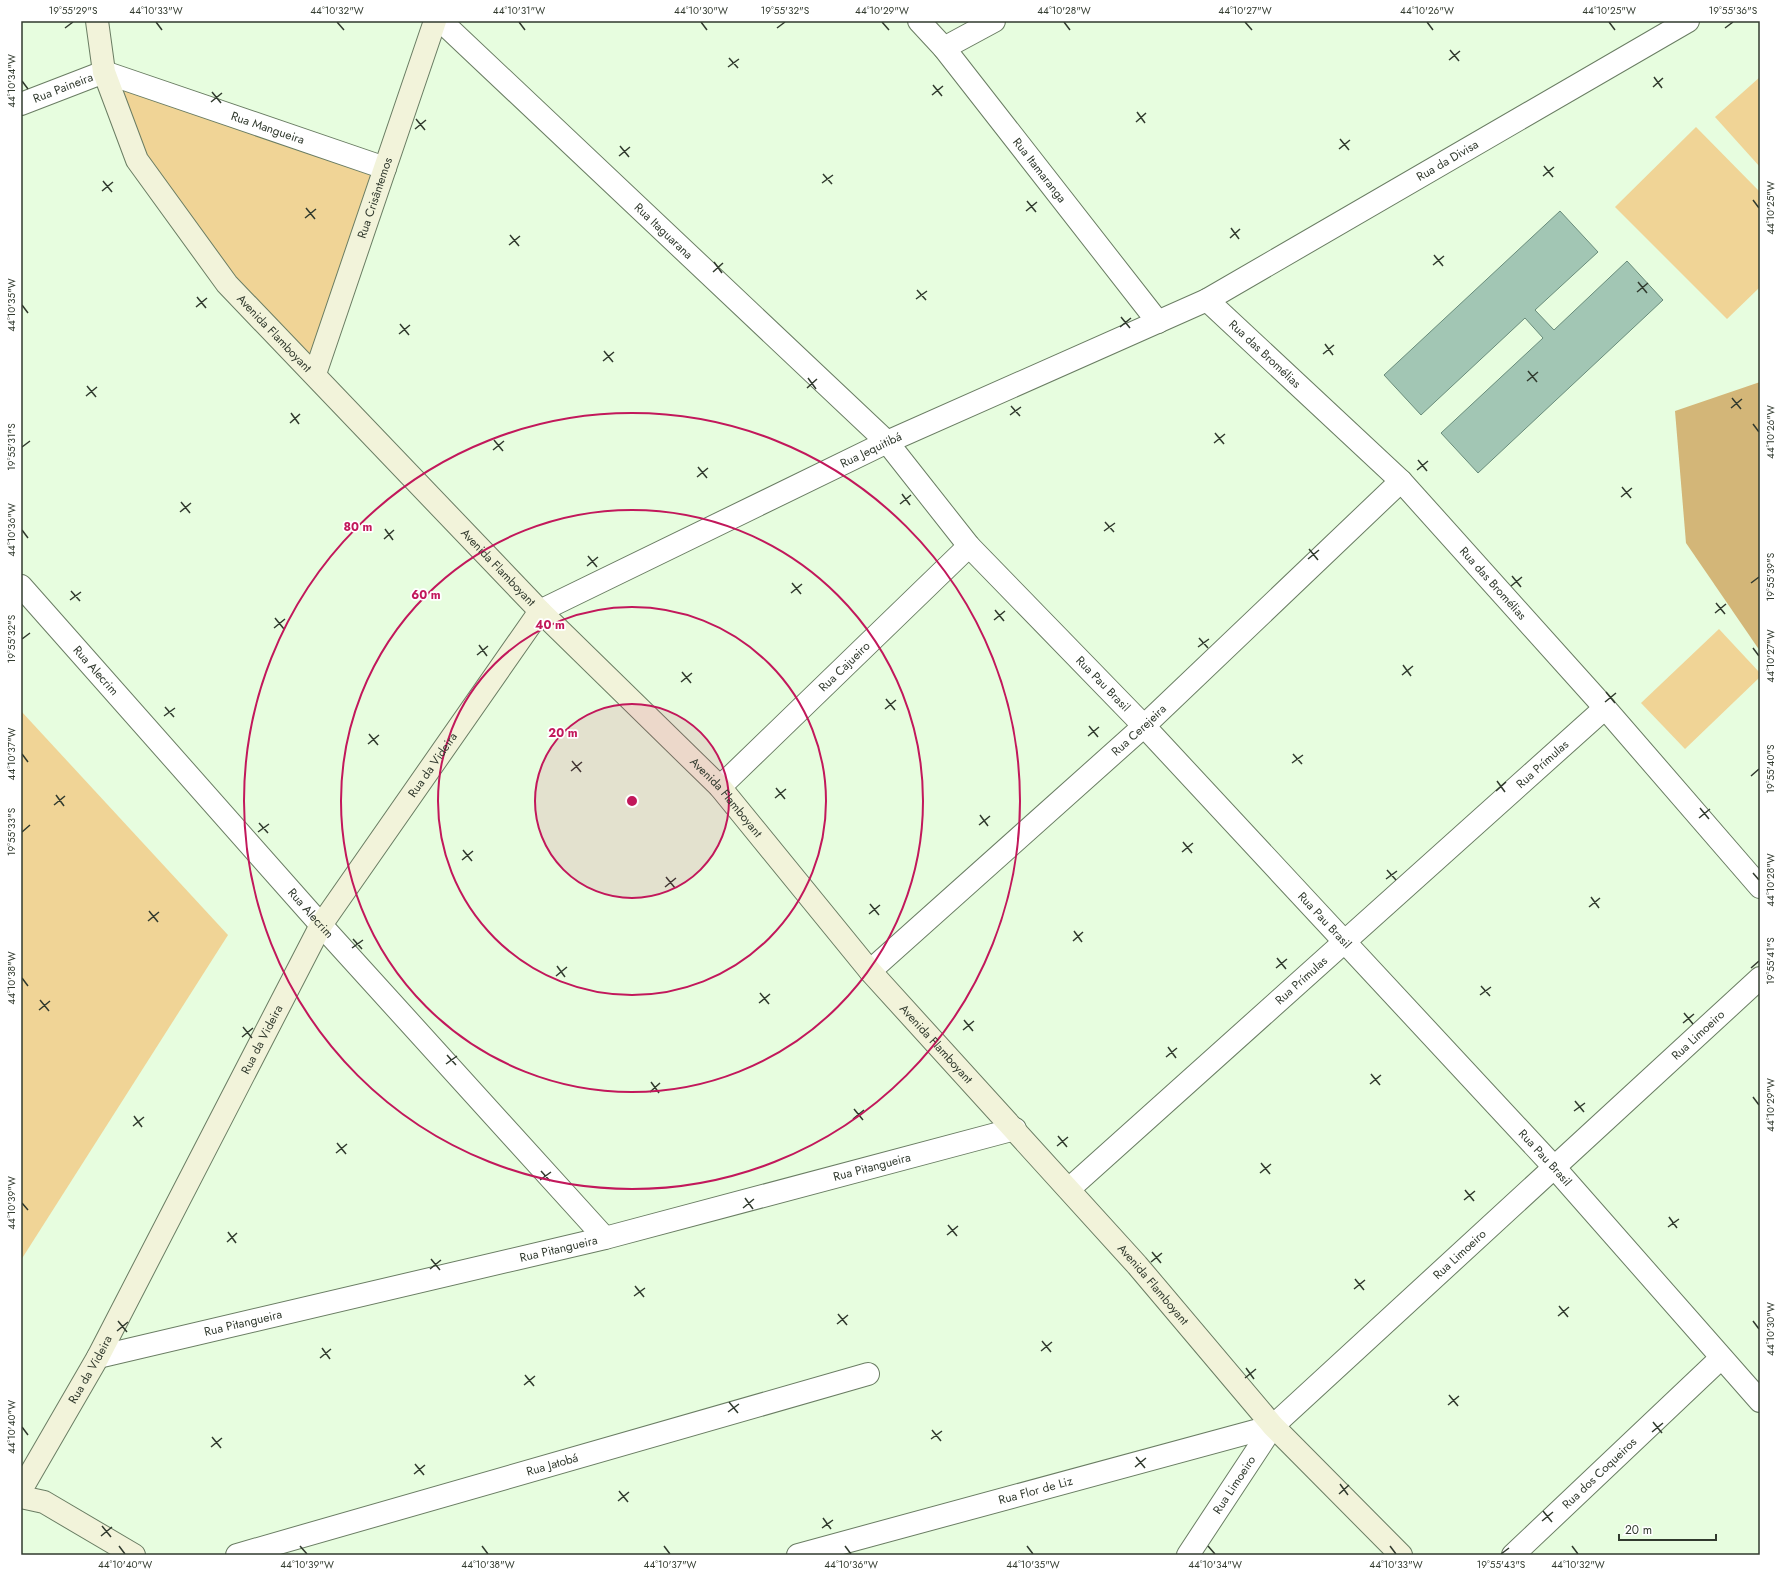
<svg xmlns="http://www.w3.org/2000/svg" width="1781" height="1576" font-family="Jost,sans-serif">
<rect width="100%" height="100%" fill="#e7fddf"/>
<g fill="#f0d496">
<polygon points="104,72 385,168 315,374 137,160"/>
<polygon points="1760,77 1760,167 1715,117"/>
<polygon points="1696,127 1760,192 1760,287 1727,319 1615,207"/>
<polygon points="1719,629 1760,673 1760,677 1685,749 1641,703"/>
<polygon points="21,711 228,935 21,1260"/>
</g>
<polygon fill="#d3b678" points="1760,382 1760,651 1686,543 1675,411"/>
<polygon fill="#a2c6b4" stroke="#698c7b" points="1560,211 1598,252 1535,310 1554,330 1627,261 1663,300 1478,473 1441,433 1543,338 1525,318 1421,415 1384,375"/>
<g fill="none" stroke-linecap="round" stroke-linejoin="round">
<defs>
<g id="street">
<path id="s1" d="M441,21L887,442L969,546L1144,726L1554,1167L1760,1401"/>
<path id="s2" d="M919,21L944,48L1158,322"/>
<polyline points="944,48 994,21"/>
<path id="s3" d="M21,104L104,72L385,168"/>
<path id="s4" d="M1207,300L1401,481L1605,708L1760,887"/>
<path id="s5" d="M21,586L321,925L605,1238"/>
<path id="s6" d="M540,611L887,442L1207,300L1688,21"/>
<path id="s7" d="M720,787L969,546"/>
<path id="s8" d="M870,971L1144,726L1401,481"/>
<path id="s9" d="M1069,1189L1605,708"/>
<path id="s10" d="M98,1357L605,1238L1015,1129"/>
<path id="s11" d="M237,1555L868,1374"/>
<path id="s12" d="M798,1555L1273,1426"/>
<path id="s13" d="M1188,1555L1273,1426L1760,978"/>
<path id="s14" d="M1513,1555L1721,1358"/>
</g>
<g id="secondary">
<path id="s15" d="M97,21L104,72L137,160L227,284L540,611L720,787L870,971L1137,1265L1273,1426L1401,1555"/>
<path id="s16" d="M315,374L435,21"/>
<path id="s17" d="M21,1490L98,1357L321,925L540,611"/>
<polyline points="21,1497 44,1502 134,1555"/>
</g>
</defs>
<use href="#street" stroke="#6a7d63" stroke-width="24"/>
<use href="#secondary" stroke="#6a7d63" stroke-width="24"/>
<use href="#street" stroke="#fff" stroke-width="22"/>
<use href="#secondary" stroke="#f2f3da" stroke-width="22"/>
</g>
<path fill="none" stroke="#313a2e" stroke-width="1.5" d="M156,22L162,30M337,22L344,30M519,22L525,30M701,22L707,30M882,22L889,30M1064,22L1070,30M1245,22L1252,30M1427,22L1433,30M1609,22L1615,30M65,28L73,22M777,28L785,22M1725,28L1733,22M1450,50L1459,61M729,58L738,68M1449,60L1460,51M728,67L739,59M1654,77L1662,88M22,81L28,89M933,85L942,96M1653,87L1663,78M212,92L221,103M932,95L943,86M211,102L222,93M1137,112L1145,123M416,119L425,130M1136,122L1146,113M415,129L426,120M1340,139L1349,150M620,146L629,157M1339,149L1350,140M619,156L630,147M1544,166L1553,177M823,174L832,184M1543,176L1554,167M103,181L112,192M822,183L833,175M102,191L113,182M1753,200L1759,208M1027,201L1036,212M306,208L315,219M1026,211L1037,202M305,218L316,209M1231,228L1239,239M510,235L519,246M1230,238L1240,229M509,245L520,236M1434,255L1443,266M714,262L722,273M1433,265L1444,256M713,272L723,263M1638,282L1647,293M917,290L926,300M1637,292L1648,283M197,297L206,308M916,299L927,291M22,305L28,313M196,307L207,298M1121,317L1130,328M400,324L409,335M1120,327L1131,318M399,334L410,325M1325,344L1333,355M604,351L613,362M1323,354L1334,345M603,361L614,352M1528,371L1537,382M808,378L816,389M1527,381L1538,372M87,386L96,397M807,388L817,379M86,396L97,387M1732,398L1741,409M1011,406L1020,416M1731,408L1742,399M291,413L299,424M1010,415L1021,407M290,423L300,414M1753,424L1759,432M1215,433L1224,444M494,440L503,451M1214,443L1225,434M22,447L30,441M493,450L504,441M1418,460L1427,471M698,467L707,478M1417,470L1428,461M697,477L708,468M1622,487L1631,498M902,494L910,505M1621,497L1632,488M181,502L190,513M900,504L911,495M180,512L191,503M1105,522L1114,532M385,529L393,540M22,530L28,538M1104,531L1115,523M384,539L394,530M1309,549L1318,560M588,556L597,567M1308,559L1319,550M587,566L598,557M1512,576L1521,587M792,583L801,594M1751,583L1759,577M1511,586L1522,577M71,591L80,601M791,593L802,584M70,600L81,592M1716,603L1725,614M995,610L1004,621M1715,613L1726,604M275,618L284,629M994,620L1005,611M274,628L285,619M1199,638L1208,648M22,639L30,633M479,645L487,656M1198,647L1209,639M1753,648L1759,656M477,655L488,646M1403,665L1411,676M682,672L691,683M1402,675L1413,666M681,682L692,673M1606,692L1615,703M886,699L895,710M1605,702L1616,693M165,707L174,717M885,709L896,700M164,716L175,708M1089,726L1098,737M369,734L378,745M1088,736L1099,727M368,744L379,735M22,754L28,762M1293,754L1302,764M572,761L581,772M1292,763L1303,755M571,771L582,762M1751,776L1759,769M1497,781L1505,792M776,788L785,799M1496,791L1506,782M56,795L64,806M775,798L786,789M54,805L65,796M1700,808L1709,819M980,815L988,826M1699,818L1710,809M259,823L268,833M979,825L990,816M22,832L30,825M258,832L269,824M1183,842L1192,853M463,850L472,861M1182,852L1193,843M462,860L473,851M1387,870L1396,880M1753,873L1759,880M666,877L675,888M1386,879L1397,871M665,887L676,878M1591,897L1599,908M870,904L879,915M1589,907L1600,898M149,911L158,922M869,914L880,905M148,921L159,912M1074,931L1082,942M353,939L362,949M1073,941L1083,932M352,948L363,940M1277,958L1286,969M557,966L565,977M1276,968L1287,959M1751,968L1759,961M556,976L567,967M22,978L28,986M1481,986L1490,996M760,993L769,1004M1480,995L1491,987M40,1000L49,1011M759,1003L770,994M39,1010L50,1001M1684,1013L1693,1024M964,1020L973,1031M1683,1023L1694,1014M243,1027L252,1038M963,1030L974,1021M242,1037L253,1028M1168,1047L1176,1058M447,1055L456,1065M1166,1057L1177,1048M446,1064L457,1056M1371,1074L1380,1085M651,1082L659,1093M1370,1084L1381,1075M650,1092L660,1083M1753,1097L1759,1105M1575,1101L1584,1112M854,1109L863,1120M1574,1111L1585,1103M134,1116L142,1127M853,1119L864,1110M133,1126L144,1117M1058,1136L1067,1147M337,1143L346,1154M1057,1146L1068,1137M336,1153L347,1144M1261,1163L1270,1174M541,1171L550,1181M1260,1173L1271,1164M540,1180L551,1172M1465,1190L1474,1201M745,1198L753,1209M1464,1200L1475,1191M22,1203L28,1210M743,1208L754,1199M1669,1217L1677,1228M948,1225L957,1236M1668,1227L1679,1219M228,1232L236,1243M947,1235L958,1226M227,1242L237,1233M1152,1252L1161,1263M431,1259L440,1270M1151,1262L1162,1253M430,1269L441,1260M1355,1279L1364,1290M635,1286L644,1297M1354,1289L1365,1280M634,1296L645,1288M1559,1306L1568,1317M838,1314L847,1325M1558,1316L1569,1307M118,1321L127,1332M1753,1321L1759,1329M837,1324L848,1315M117,1331L128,1322M1042,1341L1051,1352M322,1348L330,1359M1041,1351L1052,1342M320,1358L331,1349M1246,1368L1254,1379M525,1375L534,1386M1245,1378L1256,1369M524,1385L535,1376M1449,1395L1458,1406M729,1402L738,1413M1448,1405L1459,1396M728,1412L739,1404M1653,1422L1662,1433M22,1427L28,1435M932,1430L941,1441M1652,1432L1663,1423M212,1437L221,1448M931,1439L942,1431M211,1447L222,1438M1136,1457L1145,1468M415,1464L424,1475M1135,1467L1146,1458M414,1474L425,1465M1340,1484L1348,1495M619,1491L628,1502M1339,1494L1349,1485M618,1501L629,1492M1543,1511L1552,1522M823,1518L831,1529M1542,1521L1553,1512M102,1526L111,1537M822,1528L833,1520M101,1536L112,1527M119,1546L125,1554M300,1546L307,1554M482,1546L488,1554M664,1546L670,1554M845,1546L851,1554M1027,1546L1033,1554M1208,1546L1215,1554M1390,1546L1396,1554M1572,1546L1578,1554M1501,1554L1509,1548"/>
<circle cx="632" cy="801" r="97" fill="#c2185b" fill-opacity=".12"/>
<g fill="none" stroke="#c2185b" stroke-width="2">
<circle cx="632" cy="801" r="97"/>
<circle cx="632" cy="801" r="194"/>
<circle cx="632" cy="801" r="291"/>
<circle cx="632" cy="801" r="388"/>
</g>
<g text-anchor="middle" stroke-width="3.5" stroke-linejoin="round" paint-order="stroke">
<g font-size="12" fill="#313a2e" stroke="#fff">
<text dy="4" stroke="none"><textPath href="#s3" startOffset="45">Rua Paineira</textPath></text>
<text dy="4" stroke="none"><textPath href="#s3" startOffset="262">Rua Mangueira</textPath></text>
<text dy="4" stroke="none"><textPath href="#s6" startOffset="1014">Rua da Divisa</textPath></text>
<text dy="4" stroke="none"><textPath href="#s2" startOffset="192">Rua Itamaranga</textPath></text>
<text dy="4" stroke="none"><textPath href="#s16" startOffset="186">Rua Crisântemos</textPath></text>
<text dy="4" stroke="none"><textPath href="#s1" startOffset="306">Rua Itaguarana</textPath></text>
<text dy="4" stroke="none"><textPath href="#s15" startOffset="367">Avenida Flamboyant</textPath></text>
<text dy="4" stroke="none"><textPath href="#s4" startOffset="79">Rua das Bromélias</textPath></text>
<text dy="4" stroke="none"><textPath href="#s6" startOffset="368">Rua Jequitibá</textPath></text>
<text dy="4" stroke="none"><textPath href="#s15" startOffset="691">Avenida Flamboyant</textPath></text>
<text dy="4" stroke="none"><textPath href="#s4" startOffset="403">Rua das Bromélias</textPath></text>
<text dy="4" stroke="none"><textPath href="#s7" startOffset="173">Rua Cajueiro</textPath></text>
<text dy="4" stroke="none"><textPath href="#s5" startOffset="113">Rua Alecrim</textPath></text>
<text dy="4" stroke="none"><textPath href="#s1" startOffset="938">Rua Pau Brasil</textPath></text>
<text dy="4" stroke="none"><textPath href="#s8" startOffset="361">Rua Cerejeira</textPath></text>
<text dy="4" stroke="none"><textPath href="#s9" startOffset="636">Rua Prímulas</textPath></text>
<text dy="4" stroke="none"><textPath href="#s17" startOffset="835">Rua da Videira</textPath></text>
<text dy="4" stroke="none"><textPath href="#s15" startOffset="1015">Avenida Flamboyant</textPath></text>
<text dy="4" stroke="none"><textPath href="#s5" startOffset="437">Rua Alecrim</textPath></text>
<text dy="4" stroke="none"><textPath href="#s1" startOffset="1262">Rua Pau Brasil</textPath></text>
<text dy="4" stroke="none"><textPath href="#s9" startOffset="312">Rua Prímulas</textPath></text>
<text dy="4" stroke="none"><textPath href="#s13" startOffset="732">Rua Limoeiro</textPath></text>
<text dy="4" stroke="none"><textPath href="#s17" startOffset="511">Rua da Videira</textPath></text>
<text dy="4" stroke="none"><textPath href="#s15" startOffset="1339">Avenida Flamboyant</textPath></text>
<text dy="4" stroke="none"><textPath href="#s1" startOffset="1586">Rua Pau Brasil</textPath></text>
<text dy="4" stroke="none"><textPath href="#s10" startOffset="797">Rua Pitangueira</textPath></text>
<text dy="4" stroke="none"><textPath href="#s10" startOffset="473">Rua Pitangueira</textPath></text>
<text dy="4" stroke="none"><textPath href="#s13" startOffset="408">Rua Limoeiro</textPath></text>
<text dy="4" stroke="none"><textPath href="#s15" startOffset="1663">Avenida Flamboyant</textPath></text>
<text dy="4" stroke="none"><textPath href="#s10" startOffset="149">Rua Pitangueira</textPath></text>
<text dy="4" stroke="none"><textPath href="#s17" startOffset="139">Rua da Videira</textPath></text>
<text dy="4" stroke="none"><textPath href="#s11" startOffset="328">Rua Jatobá</textPath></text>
<text dy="4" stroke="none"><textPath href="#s14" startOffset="119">Rua dos Coqueiros</textPath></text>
<text dy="4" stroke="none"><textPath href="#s13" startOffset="84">Rua Limoeiro</textPath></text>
<text dy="4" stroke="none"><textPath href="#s12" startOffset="246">Rua Flor de Liz</textPath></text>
</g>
</g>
<circle cx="632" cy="801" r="6" fill="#c2185b" stroke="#fff" stroke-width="2"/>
<g font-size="12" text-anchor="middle" font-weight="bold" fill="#c2185b" stroke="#fff" stroke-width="3.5" stroke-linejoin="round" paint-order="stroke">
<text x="358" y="531">80 m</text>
<text x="426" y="599">60 m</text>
<text x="550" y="629">40 m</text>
<text x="563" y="737">20 m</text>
</g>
<rect width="1781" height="1576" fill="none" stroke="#ffffff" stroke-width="44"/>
<path d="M1619 1534v6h97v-6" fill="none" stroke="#313a2e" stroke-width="2"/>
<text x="1625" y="1534" font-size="12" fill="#313a2e" stroke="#ffffff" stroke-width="3" paint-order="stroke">20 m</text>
<rect x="22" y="22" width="1737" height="1532" fill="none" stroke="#313a2e" stroke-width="1.5"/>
<g font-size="10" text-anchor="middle" fill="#313a2e">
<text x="73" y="14">19°55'29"S</text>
<text x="156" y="14">44°10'33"W</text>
<text x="337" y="14">44°10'32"W</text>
<text x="519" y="14">44°10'31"W</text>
<text x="701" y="14">44°10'30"W</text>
<text x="785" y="14">19°55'32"S</text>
<text x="882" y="14">44°10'29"W</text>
<text x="1064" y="14">44°10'28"W</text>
<text x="1245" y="14">44°10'27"W</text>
<text x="1427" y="14">44°10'26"W</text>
<text x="1609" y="14">44°10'25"W</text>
<text x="1733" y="14">19°55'36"S</text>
<text transform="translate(11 81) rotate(-90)" y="4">44°10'34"W</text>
<text transform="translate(1770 208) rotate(-90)" y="4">44°10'25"W</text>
<text transform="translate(11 305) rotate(-90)" y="4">44°10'35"W</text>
<text transform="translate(1770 432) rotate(-90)" y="4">44°10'26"W</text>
<text transform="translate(11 447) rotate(-90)" y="4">19°55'31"S</text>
<text transform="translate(11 530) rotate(-90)" y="4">44°10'36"W</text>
<text transform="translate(1770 577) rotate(-90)" y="4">19°55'39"S</text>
<text transform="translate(11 639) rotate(-90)" y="4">19°55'32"S</text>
<text transform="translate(1770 656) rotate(-90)" y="4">44°10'27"W</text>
<text transform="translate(11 754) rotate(-90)" y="4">44°10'37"W</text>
<text transform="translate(1770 769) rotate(-90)" y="4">19°55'40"S</text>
<text transform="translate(11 832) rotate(-90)" y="4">19°55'33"S</text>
<text transform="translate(1770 880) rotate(-90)" y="4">44°10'28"W</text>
<text transform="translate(1770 961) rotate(-90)" y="4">19°55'41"S</text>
<text transform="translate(11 978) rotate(-90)" y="4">44°10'38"W</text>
<text transform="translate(1770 1105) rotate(-90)" y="4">44°10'29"W</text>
<text transform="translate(11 1203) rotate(-90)" y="4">44°10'39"W</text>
<text transform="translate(1770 1329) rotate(-90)" y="4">44°10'30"W</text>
<text transform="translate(11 1427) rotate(-90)" y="4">44°10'40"W</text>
<text x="125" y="1568">44°10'40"W</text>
<text x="307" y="1568">44°10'39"W</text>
<text x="488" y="1568">44°10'38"W</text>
<text x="670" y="1568">44°10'37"W</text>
<text x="851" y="1568">44°10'36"W</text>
<text x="1033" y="1568">44°10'35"W</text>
<text x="1215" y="1568">44°10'34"W</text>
<text x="1396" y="1568">44°10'33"W</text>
<text x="1501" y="1568">19°55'43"S</text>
<text x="1578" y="1568">44°10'32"W</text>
</g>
</svg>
